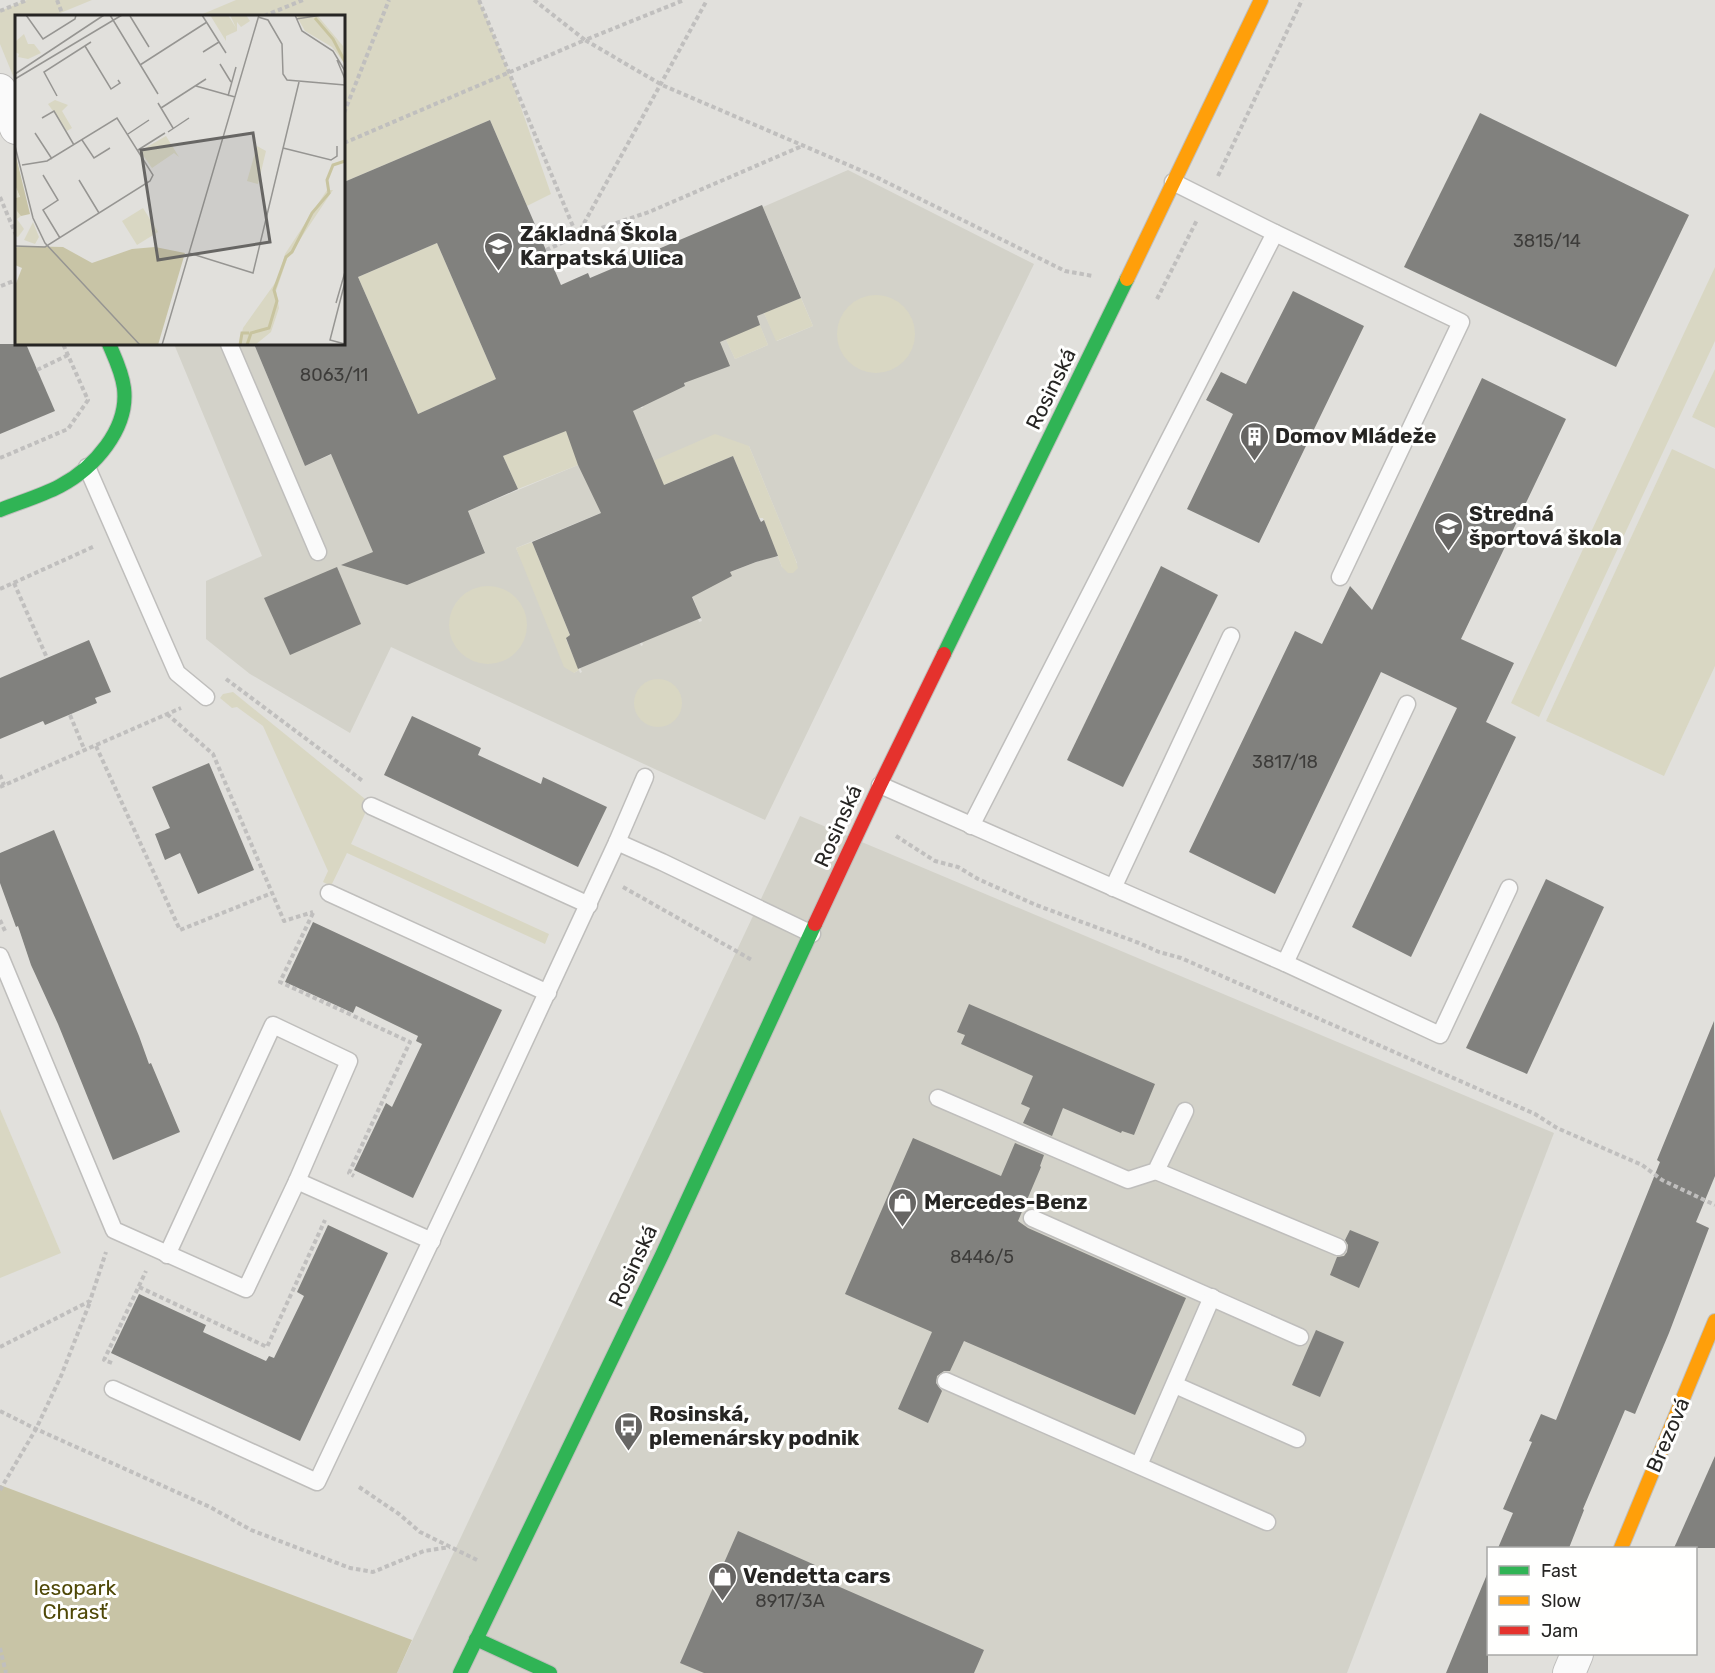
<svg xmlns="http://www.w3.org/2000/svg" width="1715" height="1673" font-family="Rubik,sans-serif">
<rect width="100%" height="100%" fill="#e1e0dc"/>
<g fill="#d3d2c9">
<polygon points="848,170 1034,264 765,820 391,647 350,733 250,674 206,639 206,581 262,556 174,344 254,344 305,466 360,442 485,552 468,511 578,465 615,507 516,548 574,673 579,670 580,673 582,672 580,668 640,643 641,646 643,645 642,642 698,619 699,622 702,621 689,588 774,555 776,557 778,557 782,567 797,563 749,446 637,468 635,464 652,457 642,432 624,438 612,412 638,401 641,408 643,408 641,400 681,383 683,387 685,386 684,381 716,333 722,330 735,359 768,345 756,316 764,313 777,341 813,326 763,207"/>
<polygon points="800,816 1554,1133 1347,1673 397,1673"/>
</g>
<g fill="#d9d7c3">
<polygon points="27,0 92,0 53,16 16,16 16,83 0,44 0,11"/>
<polygon points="236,0 479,0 509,73 551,194 527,206 490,120 344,182 344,16 198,16"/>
<polygon points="437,243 496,379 418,414 358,277"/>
<polygon points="1715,267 1715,341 1539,717 1511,703"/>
<circle cx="876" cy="334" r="39"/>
<polygon points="801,298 813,326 776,341 764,313"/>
<polygon points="760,325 768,345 735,359 722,331"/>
<polygon points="1715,369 1715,428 1692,417"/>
<polygon points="580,425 578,465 518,489 503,456"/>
<polygon points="715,434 749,446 795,558 798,568 793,573 788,573 782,567 763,518 759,518 733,456 647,492 637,468"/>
<polygon points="1672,449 1715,469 1715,666 1664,776 1546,721"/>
<polygon points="532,542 570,635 566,639 579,670 574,673 564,667 516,548"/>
<circle cx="488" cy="625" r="39"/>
<circle cx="658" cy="703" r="24"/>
<polygon points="233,692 370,803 351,844 549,934 545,944 347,853 331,886 323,882 328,871 263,726 237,707 232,708 220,698 223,694"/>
<polygon points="0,1109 61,1253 0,1278"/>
</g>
<polygon fill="#c8c4a6" points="0,1485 412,1640 397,1673 0,1673"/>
<g fill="#81817e" fill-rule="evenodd">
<polygon points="1480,113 1689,215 1616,367 1404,267"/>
<path d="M490,120L561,285L588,273L590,278L762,205L801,298L757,316L760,325L720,342L730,366L684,383L685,386L633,411L664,485L733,456L759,518L761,522L764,520L778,556L756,562L730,572L732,576L692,597L701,618L578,669L566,638L570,635L532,542L601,513L578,465L566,431L503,456L518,489L468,511L485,553L407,585L341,565L373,552L331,454L305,466L254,344H344V182ZM437,243L496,379L418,414L358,277Z"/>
<polygon points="1293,291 1364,326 1259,543 1187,509 1233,414 1206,400 1221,372 1246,384"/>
<polygon points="0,344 26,344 55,411 0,434"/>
<polygon points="1482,378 1566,419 1461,639 1514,663 1486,722 1516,737 1411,957 1352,927 1457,708 1381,672 1275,894 1189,852 1295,631 1322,644 1350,586 1372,610"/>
<polygon points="1161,566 1218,595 1123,787 1067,760"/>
<polygon points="337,567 361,624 290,655 264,598"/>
<polygon points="89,640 111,692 95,698 97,703 45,725 43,721 0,739 0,678"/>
<polygon points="412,716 481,748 478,755 541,784 543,777 607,807 578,867 384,775"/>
<polygon points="209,763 254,870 198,894 180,853 165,860 155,834 170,828 152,787"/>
<polygon points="54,830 139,1036 149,1064 151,1063 180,1132 113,1160 58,1024 31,965 18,926 16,927 0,883 0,853"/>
<polygon points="1546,879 1604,907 1527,1074 1466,1048"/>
<polygon points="313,922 502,1010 413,1198 354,1170 386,1103 392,1107 422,1044 416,1041 418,1036 356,1006 353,1013 285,982"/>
<polygon points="969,1004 1155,1084 1134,1135 1122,1131 1121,1133 1063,1108 1052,1136 1023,1123 1030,1108 1021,1104 1033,1076 961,1044 965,1035 957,1032"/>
<polygon points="1714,1021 1715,1176 1696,1222 1709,1228 1669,1333 1635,1414 1625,1410 1583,1509 1584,1510 1569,1548 1498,1548 1513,1513 1503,1509 1532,1442 1529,1441 1541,1414 1556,1420 1660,1162 1657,1160"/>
<polygon points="913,1138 1001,1176 1015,1143 1044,1155 1040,1166 1041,1167 1018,1221 1028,1228 1186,1298 1135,1415 964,1341 950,1371 944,1371 937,1376 936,1383 942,1391 928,1423 898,1409 932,1332 845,1294"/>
<polygon points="328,1225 388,1253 300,1441 111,1353 139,1294 206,1325 203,1332 266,1361 269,1356 274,1358 304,1296 297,1292"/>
<polygon points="1350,1230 1379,1242 1359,1288 1330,1275 1337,1257 1344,1256 1347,1252 1348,1245 1345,1240"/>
<polygon points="1316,1330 1344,1342 1320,1397 1292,1385"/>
<polygon points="1715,1456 1715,1548 1674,1548"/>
<polygon points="738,1531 815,1565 810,1574 984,1650 974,1673 704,1673 680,1663"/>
<polygon points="1488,1572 1488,1673 1446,1673 1458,1644"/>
</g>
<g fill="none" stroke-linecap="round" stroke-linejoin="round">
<defs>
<g id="lane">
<polyline points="1173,182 1275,233 1461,322 1340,577"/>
<polyline points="229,344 318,552"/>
<polyline points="87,467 177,673 206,697"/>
<polyline points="880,785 1285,963 1440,1035 1509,888"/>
<polyline points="371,806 589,905"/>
<polyline points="971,826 1275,233"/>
<polyline points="617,842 645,777"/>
<polyline points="1113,888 1231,636"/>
<polyline points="329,893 548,993"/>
<polyline points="0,956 114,1230 246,1289 297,1181 432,1241"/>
<polyline points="1285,963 1407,704"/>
<polyline points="938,1098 1128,1180 1156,1171 1185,1111"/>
<polyline points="1156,1171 1338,1247"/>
<polyline points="1032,1218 1300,1337"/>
<polyline points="167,1255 273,1025 349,1061 297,1181"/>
<polyline points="946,1381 1267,1522"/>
<polyline points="1175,1385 1297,1439"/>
<polyline points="113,1389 317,1482 467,1165 617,842 662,862 812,934"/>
<polyline points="1139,1465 1212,1297"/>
</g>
<g id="street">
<polyline points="0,90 16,128"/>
<polyline points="1569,1673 1577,1654"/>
</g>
<g id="fast">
<path d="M0,510C20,502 41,496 60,486C94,468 129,429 124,388C122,372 115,358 109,344"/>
<polyline points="944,654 1127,279"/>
<polyline points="476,1639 550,1673"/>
<polyline points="460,1673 662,1255 815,924"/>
</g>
<g id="slow">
<polyline points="1127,279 1261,0"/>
<polyline points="1621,1548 1715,1321"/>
</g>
<polyline id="jam" points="815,924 880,785 944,654"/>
</defs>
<use href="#lane" stroke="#bfbebc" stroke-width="19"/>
<use href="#street" stroke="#bfbebc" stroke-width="34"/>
<use href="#fast" stroke="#bfbebc" stroke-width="16"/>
<use href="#slow" stroke="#bfbebc" stroke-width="16"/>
<use href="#jam" stroke="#bfbebc" stroke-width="16"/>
<g stroke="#c0bfbe" stroke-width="4" stroke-dasharray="4.5 3" stroke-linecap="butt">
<polyline points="57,0 62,13"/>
<polyline points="479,0 577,236 707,0"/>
<polyline points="534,0 585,40 684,0"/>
<polyline points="0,11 27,0"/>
<polyline points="264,16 303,0"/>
<polyline points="344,113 389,0"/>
<polyline points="344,143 585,40 662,85 874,176 1065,271 1093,276"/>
<polyline points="1218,176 1302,0"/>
<polyline points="0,197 16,235"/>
<polyline points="546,250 577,236 649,212 802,146"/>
<polyline points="1,286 16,280"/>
<polyline points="1157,299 1197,220"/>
<polyline points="37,370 68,355"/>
<polyline points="0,458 68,429 88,400 63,344"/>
<polyline points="14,583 47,658"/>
<polyline points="0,589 95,546"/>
<polyline points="226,679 364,782"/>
<polyline points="167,714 213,754 284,921 313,912"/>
<polyline points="70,715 85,751"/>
<polyline points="96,746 180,930 272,893"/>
<polyline points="0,775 4,785"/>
<polyline points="0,787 181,708"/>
<polyline points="896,836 935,861 958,867 978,879 1036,905 1139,943 1159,952 1181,958 1535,1114 1557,1128 1642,1165 1662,1180 1715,1205"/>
<polyline points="623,887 752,960"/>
<polyline points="313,913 280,982 410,1042 349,1173 354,1176"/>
<polyline points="0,920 5,931"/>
<polyline points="139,1287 267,1347 325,1220"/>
<polyline points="0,1347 90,1301 106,1252"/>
<polyline points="112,1363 104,1360 146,1271"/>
<polyline points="0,1411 36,1429 210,1507 251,1530 350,1568 373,1572 424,1551 450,1547"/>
<polyline points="359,1487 399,1514 420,1532 477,1560"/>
<polyline points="0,1490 36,1429 61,1376 90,1302"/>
<polyline points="0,1648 6,1673"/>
</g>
<use href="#lane" stroke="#fafafa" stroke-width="16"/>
<use href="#street" stroke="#fafafa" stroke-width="32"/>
<use href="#fast" stroke="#30b455" stroke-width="14"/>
<use href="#slow" stroke="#ff9f0a" stroke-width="14"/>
<use href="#jam" stroke="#e5322d" stroke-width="14"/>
</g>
<defs>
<symbol id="school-pin" viewBox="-11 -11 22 30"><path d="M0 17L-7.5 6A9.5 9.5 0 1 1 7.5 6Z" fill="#676664" stroke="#fffffe"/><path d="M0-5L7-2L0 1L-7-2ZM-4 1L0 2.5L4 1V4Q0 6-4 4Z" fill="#fff"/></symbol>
<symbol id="building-pin" viewBox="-11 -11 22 30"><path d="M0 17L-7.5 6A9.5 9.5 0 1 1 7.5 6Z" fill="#676664" stroke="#fffffe"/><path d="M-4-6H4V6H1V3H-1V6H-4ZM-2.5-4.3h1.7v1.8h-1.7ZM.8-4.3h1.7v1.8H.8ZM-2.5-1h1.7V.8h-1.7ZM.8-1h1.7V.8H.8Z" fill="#fff"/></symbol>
<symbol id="shop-pin" viewBox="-11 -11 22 30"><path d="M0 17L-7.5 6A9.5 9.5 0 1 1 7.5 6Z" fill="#676664" stroke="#fffffe"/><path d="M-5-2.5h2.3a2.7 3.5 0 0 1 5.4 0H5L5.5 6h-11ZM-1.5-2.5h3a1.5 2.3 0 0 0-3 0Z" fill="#fff"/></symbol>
<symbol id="bus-pin" viewBox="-11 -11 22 30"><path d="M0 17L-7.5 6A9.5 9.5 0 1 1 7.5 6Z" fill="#676664" stroke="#fffffe"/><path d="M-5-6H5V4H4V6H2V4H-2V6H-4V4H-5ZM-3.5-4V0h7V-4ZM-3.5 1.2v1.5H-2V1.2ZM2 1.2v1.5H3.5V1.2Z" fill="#fff"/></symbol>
</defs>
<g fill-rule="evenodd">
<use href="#school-pin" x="482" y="230" width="33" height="45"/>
<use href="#building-pin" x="1238" y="420" width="33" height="45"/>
<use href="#school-pin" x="1432" y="510" width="33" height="45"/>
<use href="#shop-pin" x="886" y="1186" width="33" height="45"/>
<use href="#bus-pin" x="612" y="1410" width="33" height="45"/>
<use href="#shop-pin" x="706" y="1560" width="33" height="45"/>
</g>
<g text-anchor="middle" stroke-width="6" stroke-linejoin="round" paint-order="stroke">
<g font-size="18" fill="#3d3c3a">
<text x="1547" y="247">3815/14</text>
<text x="334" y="381">8063/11</text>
<text x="1285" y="768">3817/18</text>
<text x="982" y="1263">8446/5</text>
<text x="790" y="1607">8917/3A</text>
</g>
<g font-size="21" font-weight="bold" fill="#262523" stroke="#fffffe" text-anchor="start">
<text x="520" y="241">Základná Škola<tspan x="520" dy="24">Karpatská Ulica</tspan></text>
<text x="1275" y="443">Domov Mládeže</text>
<text x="1469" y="521">Stredná<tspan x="1469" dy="24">športová škola</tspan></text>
<text x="924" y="1209">Mercedes-Benz</text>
<text x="649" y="1421">Rosinská,<tspan x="649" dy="24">plemenársky podnik</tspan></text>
<text x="743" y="1583">Vendetta cars</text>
</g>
<g font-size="21" fill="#262523" stroke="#fffffe">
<text transform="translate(1051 389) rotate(-64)" y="7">Rosinská</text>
<text transform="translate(838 826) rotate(-66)" y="7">Rosinská</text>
<text transform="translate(633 1266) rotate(-65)" y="7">Rosinská</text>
<text transform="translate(1668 1435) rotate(-67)" y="7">Brezová</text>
</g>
<g font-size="21" fill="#4f4807" stroke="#fffffe">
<text x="75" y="1595">lesopark<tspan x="75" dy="24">Chrasť</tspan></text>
</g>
</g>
<g transform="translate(15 15)">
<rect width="330" height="330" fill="#e1e0dc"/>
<path d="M195,0H213L221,13L215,0H231L235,6L226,12L222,7V16L211,21V26ZM281,0H302L328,31L330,49L317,32L290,16ZM9,19L13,29H19L26,38L13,44L3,42L4,39L0,37V27ZM40,85L53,90L47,96L57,113L52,116L33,89ZM151,121L164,142L159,138L137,153L125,136ZM242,131L251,136L243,169L232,166ZM0,170L5,183H2L6,201L2,204L9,214L3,222L0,221ZM312,175H318L272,244L261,276L264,293L256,317L240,330H224L228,313L263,264L270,239ZM128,193L143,217L122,230L107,206ZM18,207L24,222L20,229L9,225Z" fill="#d9d7c3"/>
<path d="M0,137L15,199L6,201L2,196L1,183L5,182L0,170ZM5,231L48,232L77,248L117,234L140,232L170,238L143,330H0V271L7,253L0,250V233Z" fill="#c8c4a6"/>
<path fill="none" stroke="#c8c49f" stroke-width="3" d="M300,3L318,24L330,47M225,330L227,318H234M232,330L236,318L254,313L262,286L259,275L271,242L277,237L297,198L314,178L312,165L318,150L330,146"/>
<path fill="none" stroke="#969592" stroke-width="1.5" d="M11,0L28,24L60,4L61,0M95,0L143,79M187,0L211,38M280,0L287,16L318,36L330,56M115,1L134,32M243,2L253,5L267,29L268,59L272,65L330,70M281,4L307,0M70,31L96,74L105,68L103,65M188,37L204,27M322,45L330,64M205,49L216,67M125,50L192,7M0,59L89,0M0,64L107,0M181,71L220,82M42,81L29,57L76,27M213,81L221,52M143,88L158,113M146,93L191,64M27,103L39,96L59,130M153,117L174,103M20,118L37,144M113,119L134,105M67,125L79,143L95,133M0,131L18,203L30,228L125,330M268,133L316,145L322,141V131M123,135L150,118M28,160L43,185L28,195L45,223M64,165L84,198M0,231L30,232L135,166L138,160L102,103L32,146L7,150M174,238L238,258L284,67M330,267L315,325L330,329M321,288L330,257M147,330L244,0"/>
<path fill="#676664" fill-opacity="0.15" stroke="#676664" stroke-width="3" d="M238,118L255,227L143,245L126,135Z"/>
<rect width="330" height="330" fill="none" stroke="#262523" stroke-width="3"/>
</g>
<rect x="1487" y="1547" width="210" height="108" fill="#fffffe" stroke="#a8a8a6" stroke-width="1.5"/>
<rect x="1499" y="1566" width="30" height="9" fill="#30b455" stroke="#a8a8a6" stroke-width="1.5"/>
<text x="1541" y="1577" font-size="18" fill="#262523">Fast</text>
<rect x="1499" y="1596" width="30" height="9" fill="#ff9f0a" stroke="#a8a8a6" stroke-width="1.5"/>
<text x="1541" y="1607" font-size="18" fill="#262523">Slow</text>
<rect x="1499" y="1626" width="30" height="9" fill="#e5322d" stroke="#a8a8a6" stroke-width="1.5"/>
<text x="1541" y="1637" font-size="18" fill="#262523">Jam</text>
</svg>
